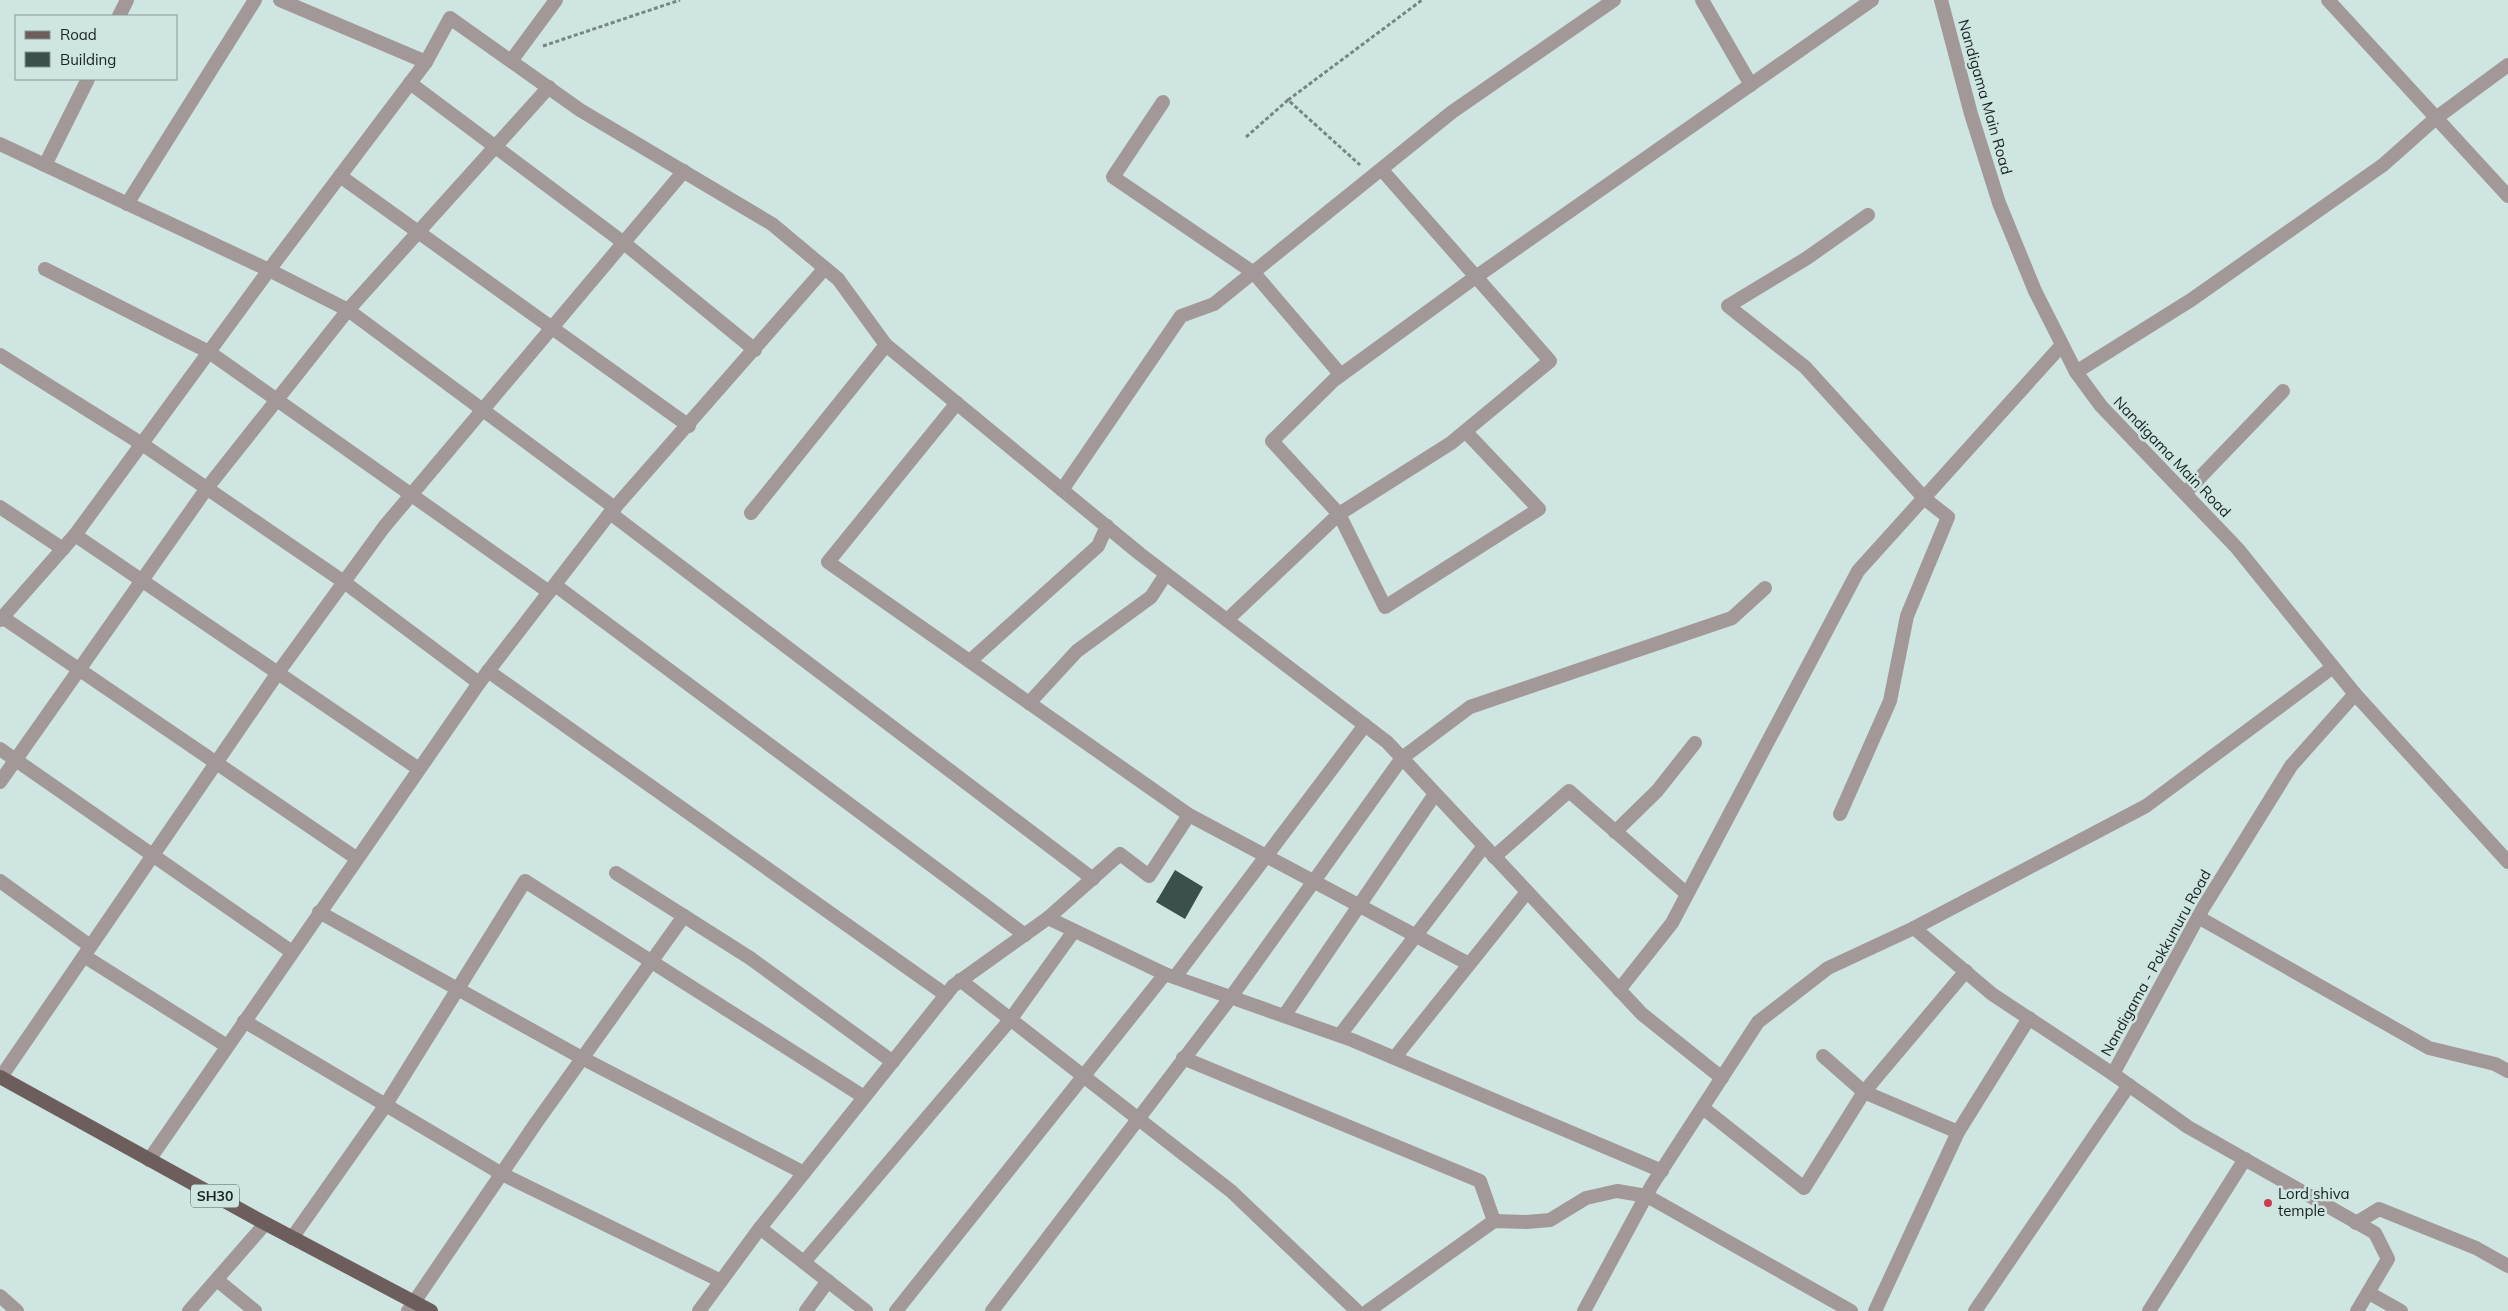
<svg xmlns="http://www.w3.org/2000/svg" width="2508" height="1311" font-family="Mulish,sans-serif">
<rect width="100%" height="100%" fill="#cee5e1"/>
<polygon fill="#3b4f4b" points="1175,870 1203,887 1185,919 1156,902"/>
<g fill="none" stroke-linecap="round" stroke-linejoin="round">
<g stroke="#768683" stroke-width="3" stroke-dasharray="4 2.5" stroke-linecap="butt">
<polyline points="543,46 680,0"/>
<polyline points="1288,100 1422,0"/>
<polyline points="1246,137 1288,100 1360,165"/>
</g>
<g stroke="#a29898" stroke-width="14">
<polyline points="280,0 426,62 450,18 580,110 772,224 838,279 886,345 1140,554 1387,742 1642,1014 1722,1078"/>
<polyline points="1702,0 1751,85"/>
<polyline points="2328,0 2508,196"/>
<polyline points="119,16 127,0"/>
<polyline points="511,61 556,0"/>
<polyline points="426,62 269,270 348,310 615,508"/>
<polyline points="410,83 624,243 755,350"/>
<polyline points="1163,102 1113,177 1254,273 1341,375"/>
<polyline points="0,144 269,270 75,535 0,620"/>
<polyline points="45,165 88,79"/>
<polyline points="1382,170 1550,361 1451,443 1339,514 1385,607 1539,509 1465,431"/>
<polyline points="340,176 689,426"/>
<polyline points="127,204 255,0"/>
<polyline points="45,269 209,352 549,592"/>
<polyline points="0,355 142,444 344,582 479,683"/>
<polyline points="2076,372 2191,300 2383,165 2436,118 2508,65"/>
<polyline points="957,403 828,562 1189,815 1469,964"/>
<polyline points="1062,490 1181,316 1214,304 1452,112 1614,0"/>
<polyline points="2185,493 2283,391"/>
<polyline points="0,507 63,549"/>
<polyline points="610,513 1093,879"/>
<polyline points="751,513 886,345"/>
<polyline points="75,535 419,769"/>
<polyline points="555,585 1025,935"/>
<polyline points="2,617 356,858"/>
<polyline points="1227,620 1339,514 1272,441 1334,380 1470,281 1872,0"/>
<polyline points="970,661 1098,546 1107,526"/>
<polyline points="488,671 946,995"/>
<polyline points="1029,703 1077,651 1151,597 1166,574"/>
<polyline points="0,749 292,952"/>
<polyline points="0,782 207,488 348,310 549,87"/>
<polyline points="1840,814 1890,701 1907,616 1948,517 1925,499 1805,367 1728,306 1807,258 1868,215"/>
<polyline points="1615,832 1657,791 1695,743"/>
<polyline points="1494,857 1569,791 1687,894"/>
<polyline points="616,873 750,958 893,1062"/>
<polyline points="0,881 90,946"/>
<polyline points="319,912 582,1058 804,1173"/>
<polyline points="2198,917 2429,1048 2495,1064 2508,1071"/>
<polyline points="1048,918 1120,854 1149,876 1189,815"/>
<polyline points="1914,928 1992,994 2113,1074"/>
<polyline points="84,956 227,1046"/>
<polyline points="1175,977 1365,725"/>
<polyline points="960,980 1231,1191 1357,1311"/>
<polyline points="1619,990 1672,923 1858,571 2061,346"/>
<polyline points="1284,1016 1435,794"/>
<polyline points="244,1021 502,1174 721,1281"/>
<polyline points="1340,1035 1484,846"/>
<polyline points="1823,1056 1864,1092 1958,1132"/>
<polyline points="1395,1057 1527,892"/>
<polyline points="1183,1058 1480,1181 1494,1221"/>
<polyline points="1,1077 277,674 384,527 684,171"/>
<polyline points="1703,1108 1804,1188 1864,1092 1966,971"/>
<polyline points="149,1160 479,683 610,513 825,268"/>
<polyline points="2356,1223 2379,1209 2476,1248 2508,1266"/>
<polyline points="760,1228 866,1311"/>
<polyline points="292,1238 383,1109 525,881 864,1097"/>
<polyline points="804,1262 1010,1020 1074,931"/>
<polyline points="217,1280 255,1311"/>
<polyline points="2369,1293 2401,1311"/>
<polyline points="0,1296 17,1311"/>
<polyline points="189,1311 265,1224"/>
<polyline points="408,1311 536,1123 684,916"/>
<polyline points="699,1311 760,1228 953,986 1048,918 1165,974 1352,1040 1662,1171"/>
<polyline points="806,1311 828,1281"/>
<polyline points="896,1311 1165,974"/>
<polyline points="992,1311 1231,997 1402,758 1470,707 1732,618 1765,588"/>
<polyline points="1368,1311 1494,1221 1527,1222 1550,1220 1586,1198 1617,1191 1647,1196 1851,1311"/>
<polyline points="1584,1311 1652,1185 1758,1022 1828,968 1914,928 2146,806 2333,667"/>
<polyline points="1875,1311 1958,1132 2029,1018"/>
<polyline points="1975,1311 2129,1085"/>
<polyline points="2149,1311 2245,1159"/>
</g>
<g stroke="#a29898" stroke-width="14">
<polyline points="1941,0 1971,114 1999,203 2035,291 2076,372 2101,406 2237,548 2355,694 2508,862"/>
<polyline points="2355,694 2291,766 2203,908 2113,1074 2188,1127 2375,1233 2388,1259 2357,1311"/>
</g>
<polyline stroke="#6e5d5d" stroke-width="14" points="0,1077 259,1220 431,1311"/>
</g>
<circle fill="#cd3d4f" stroke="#cee5e1" stroke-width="2" cx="2268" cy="1203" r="5"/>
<g text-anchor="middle" stroke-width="5" stroke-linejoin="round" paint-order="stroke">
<rect fill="#cee5e1" stroke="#505d5b" stroke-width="1" x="191" y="1184.5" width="48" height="23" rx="4"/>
<g font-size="14" font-weight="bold" fill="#1a2321">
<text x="215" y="1201">SH30</text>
</g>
<g font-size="15" fill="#1a2321" stroke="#cee5e1">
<text transform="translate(1985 97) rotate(74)" y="5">Nandigama Main Road</text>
<text transform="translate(2172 457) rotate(46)" y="5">Nandigama Main Road</text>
<text transform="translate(2156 963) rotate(-61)" y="5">Nandigama - Pokkunuru Road</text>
</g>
<g font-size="15" fill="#1a2321" stroke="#cee5e1" text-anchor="start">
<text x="2278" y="1199">Lord shiva<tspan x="2278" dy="17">temple</tspan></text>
</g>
</g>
<rect x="15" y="15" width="162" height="65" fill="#cee5e1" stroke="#869794"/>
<rect x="25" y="31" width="25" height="8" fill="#6e5d5d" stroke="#869794"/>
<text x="60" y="40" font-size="15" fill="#1a2321">Road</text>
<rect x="25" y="52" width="25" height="15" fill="#3b4f4b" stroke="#869794"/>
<text x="60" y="65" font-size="15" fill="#1a2321">Building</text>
</svg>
